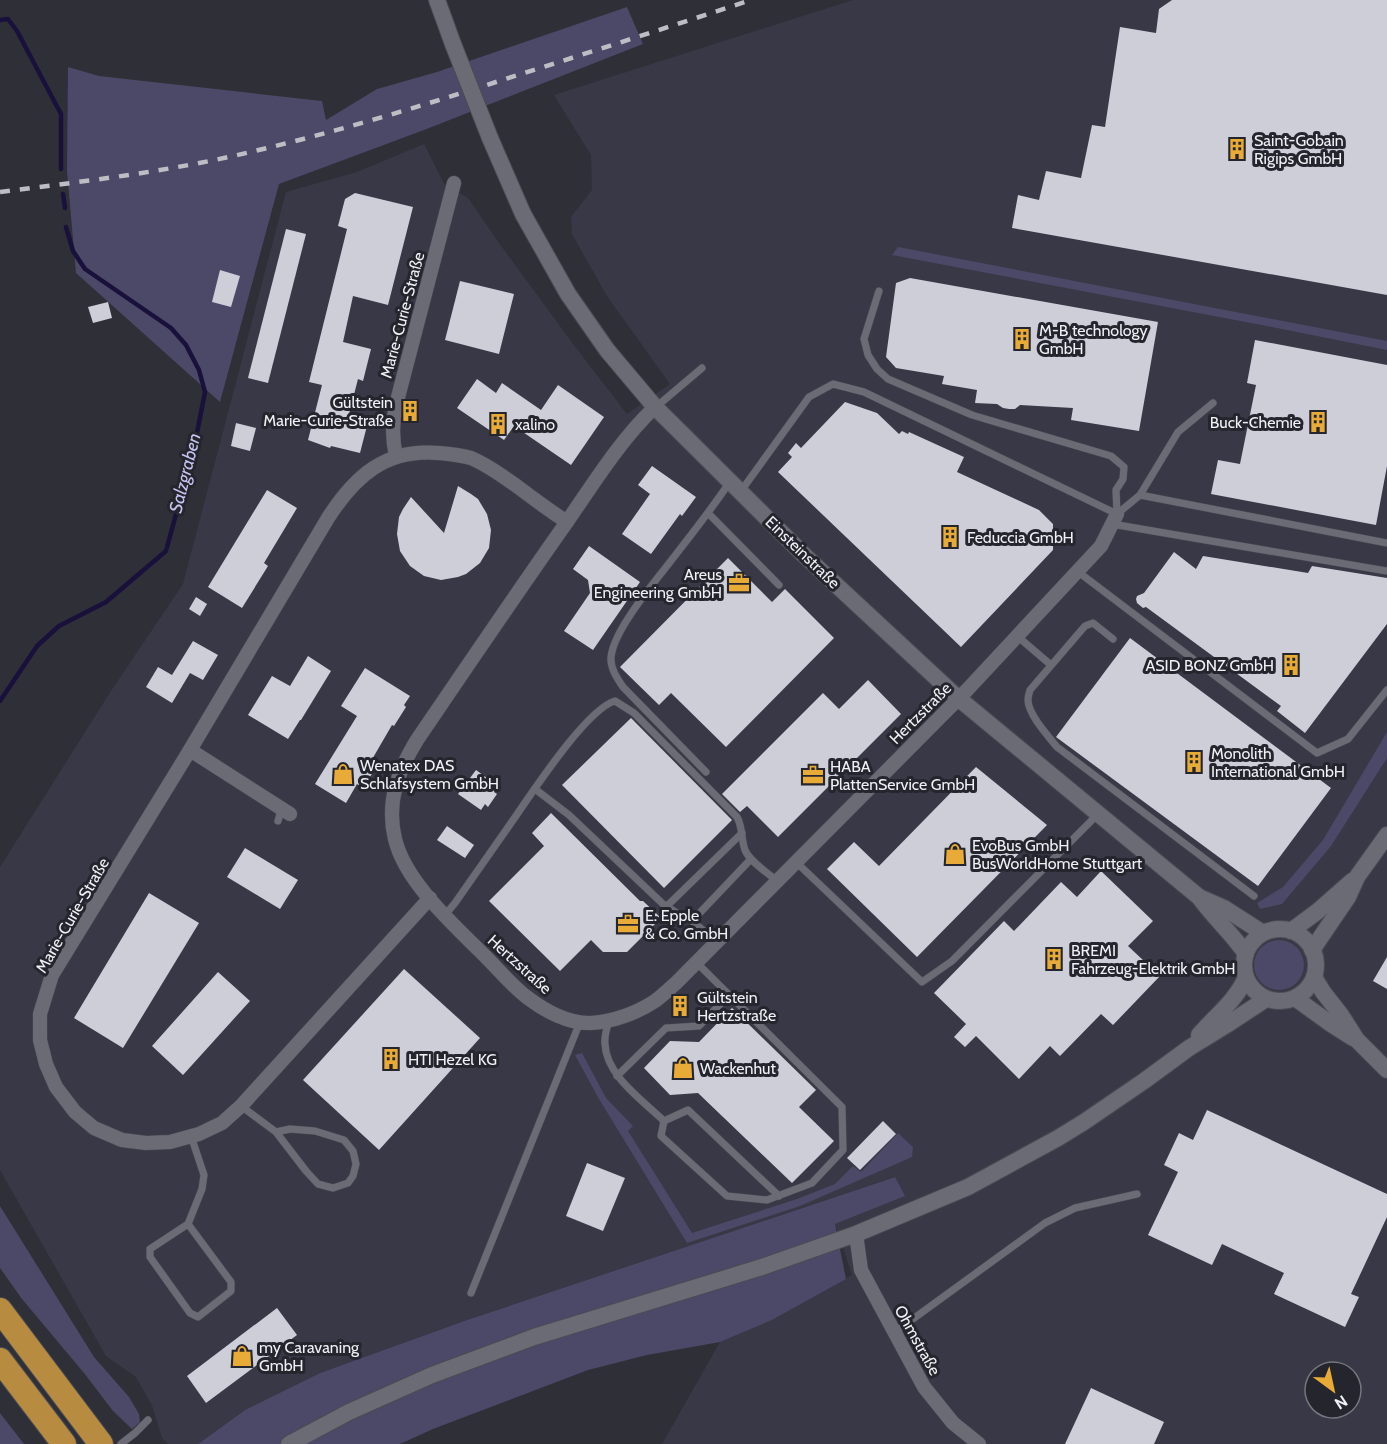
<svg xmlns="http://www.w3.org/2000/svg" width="1387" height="1444" font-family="Cabin,sans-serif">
<rect width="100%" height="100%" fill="#2f2f38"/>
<path fill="#393847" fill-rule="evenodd" d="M853,0H1387V1444H662L720,1342L772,1320L852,1275L835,1224L904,1196L894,1177L467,1320L320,1373L245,1410L198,1444H168L162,1438L152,1405L136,1377L106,1356L0,1170V867L111,691L183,584L286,192L357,172L424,144L444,184L468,198L499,243L573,344L627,414L670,384L607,296L572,234L571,217L592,190L591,155L554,95ZM1315,1372H1351V1408H1315Z"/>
<g fill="#4b4967">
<polygon points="627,7 643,44 424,130 279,184 220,402 76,273 67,171 68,67 99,76 322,101 326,120 377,89 437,72"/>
<polygon points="898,247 1387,341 1387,350 1272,327 892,255"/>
<polygon points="1387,732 1387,758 1331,846 1282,904 1260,909 1257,903 1283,887 1323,840"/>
<circle cx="1279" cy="965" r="25"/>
<polygon points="582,1053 606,1098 633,1126 628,1131 692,1233 797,1199 835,1184 853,1166 861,1172 898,1133 913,1147 912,1157 800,1206 687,1243 599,1099 575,1055"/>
<polygon points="895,1177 905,1196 835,1224 846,1279 772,1320 720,1342 647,1355 588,1370 433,1429 400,1444 198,1444 245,1410 320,1373 467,1320"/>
<polygon points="0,1206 94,1357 129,1397 139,1414 140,1422 132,1429 113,1411 84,1373 22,1299 0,1268"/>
<polygon points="0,1413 24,1444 0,1444"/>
</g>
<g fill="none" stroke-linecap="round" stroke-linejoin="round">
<g stroke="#19113b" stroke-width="4.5">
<polyline points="0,20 8,19 17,31 61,114 61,169"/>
<polyline points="63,194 65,208"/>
<polyline points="0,701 37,646 59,626 106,602 166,551 194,448 205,392 199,370 186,345 171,328 85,269 73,251 66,227"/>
</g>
</g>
<g fill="#ceced9">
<polygon points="1172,0 1387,0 1387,295 1012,228 1018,195 1039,200 1046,171 1081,178 1092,125 1105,127 1120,27 1156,33 1159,9"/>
<polygon points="355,193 413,207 388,305 353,296 343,342 371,349 363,381 358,379 349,414 369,418 360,453 331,446 330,448 308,440 322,385 309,382 347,229 338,226 345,199"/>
<polygon points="286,229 306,234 268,383 248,378"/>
<polygon points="220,270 240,276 231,307 212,302"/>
<polygon points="910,278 1158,322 1139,431 1071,420 1073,408 1020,405 1015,409 1009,409 1003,408 997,404 975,403 977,390 942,384 944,376 896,368 886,357 896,283"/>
<polygon points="460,281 514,294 499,354 445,340"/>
<polygon points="108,302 112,318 93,323 88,307"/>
<polygon points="1255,340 1387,365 1387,466 1376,525 1211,494 1218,460 1240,464 1256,385 1247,383"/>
<polygon points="477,379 496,393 502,383 541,410 558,385 604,417 571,465 514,426 504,440 457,408"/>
<polygon points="845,402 877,413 899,434 902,431 908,434 909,432 964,457 957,472 1039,510 1053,524 1053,550 961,647 778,472 792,457 788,453 796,443 801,448"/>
<polygon points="236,423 256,428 250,451 231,446"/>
<polygon points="652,466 696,497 682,516 680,514 651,554 622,534 650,494 638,485"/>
<polygon points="458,486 471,494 478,499 487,514 491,530 489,548 480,563 466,574 458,577 441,580 424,576 410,566 400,551 397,534 399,517 403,509 411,497 444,533"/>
<polygon points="267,490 297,508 264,563 268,566 242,608 208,587"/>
<polygon points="589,546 640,582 593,650 564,631 590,593 588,580 573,569"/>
<polygon points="1174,552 1196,569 1203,556 1308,573 1312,566 1387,578 1387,624 1305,733 1277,711 1281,706 1146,607 1143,608 1137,603 1136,599 1137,596 1144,593"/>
<polygon points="728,558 772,602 785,589 834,638 726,747 671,693 659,705 620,667"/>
<polygon points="196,597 207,604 200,616 189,609"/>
<polygon points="1130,638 1331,788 1258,886 1056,737"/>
<polygon points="193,641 218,655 203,680 190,673 172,703 146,687 158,667 172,675"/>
<polygon points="308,656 331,671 301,720 300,720 288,739 248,715 272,676 290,686"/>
<polygon points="365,668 410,696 404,705 406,707 394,726 392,725 367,768 373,772 363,788 357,784 346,803 315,784 357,716 341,706"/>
<polygon points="868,680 901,714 778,837 747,806 740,812 722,794 823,693 839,709"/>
<polygon points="631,718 732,820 664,888 562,785"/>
<polygon points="976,767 1047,825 917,957 827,869 854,842 879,866"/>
<polygon points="476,770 498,786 494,792 497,794 488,807 485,804 481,810 458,794"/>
<polygon points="551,813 640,901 643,901 661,918 627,952 603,952 591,940 560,971 489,901 544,846 532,833"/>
<polygon points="447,826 474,845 465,858 437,840"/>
<polygon points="245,848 298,880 280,909 227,877"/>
<polygon points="1101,871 1153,921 1128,946 1160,976 1113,1025 1101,1014 1060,1056 1050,1046 1019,1079 976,1036 965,1047 954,1037 966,1024 934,993 1004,921 1014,931 1061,882 1077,897"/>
<polygon points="149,893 199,923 123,1048 74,1018"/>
<polygon points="1387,957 1387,989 1373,981"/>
<polygon points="404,969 480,1038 379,1150 303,1080"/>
<polygon points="218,972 250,1001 183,1075 152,1046"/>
<polygon points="732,1008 816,1090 799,1107 834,1141 792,1183 698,1093 670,1095 644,1068 670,1041 699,1042"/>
<polygon points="1207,1110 1387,1194 1387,1217 1351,1294 1359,1297 1345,1327 1274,1294 1284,1273 1222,1244 1212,1265 1148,1235 1178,1172 1164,1165 1179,1133 1193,1140"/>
<polygon points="883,1121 896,1134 860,1170 847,1158"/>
<polygon points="587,1163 625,1178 603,1231 566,1216"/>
<polygon points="277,1308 297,1335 206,1403 187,1376"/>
<polygon points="1091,1388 1164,1422 1154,1444 1065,1444"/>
</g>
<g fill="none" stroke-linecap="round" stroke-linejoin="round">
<defs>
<g id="service">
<polyline points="879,291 864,339 868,355 877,369 888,379 972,415 1111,456 1124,467 1123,479 1116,490 1117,514"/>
<polyline points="656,407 702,368"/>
<polyline points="741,491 809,397 833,384 864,392 1117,514"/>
<polyline points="1140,495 1178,432 1213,403"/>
<polyline points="708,513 779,585"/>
<polyline points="1117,514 1140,495 1387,543"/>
<polyline points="1112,524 1387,571"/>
<polyline points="1077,571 1317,753 1348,739 1387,690"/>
<polyline points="1017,636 1051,665"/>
<path d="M1113,639L1093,623L1085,626L1030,690C1029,693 1028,696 1028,700C1028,714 1048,736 1057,747L1254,896"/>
<path d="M706,772L623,687C617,678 610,668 611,657C614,628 659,577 677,553C695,530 713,507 729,483"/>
<polyline points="535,789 569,815 663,904 686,919 692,921 717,942"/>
<polyline points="277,807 280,814 278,821"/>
<polyline points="796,862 922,982 952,961 1098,814"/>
<polyline points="667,906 742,833"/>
<path d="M445,915L455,903C474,876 492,850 511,823C530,796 586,709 615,701L634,713L737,817C743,828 741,839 745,850C749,861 768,873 777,881"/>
<polyline points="692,921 751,859"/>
<path d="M609,1020C607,1028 604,1036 605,1044C606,1075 642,1100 664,1121L661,1136L727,1196L767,1200L812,1183L843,1150L842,1107L696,962"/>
<polyline points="617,1076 666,1028 699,1026 729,995"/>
<polyline points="241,1106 276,1132 306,1171 318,1184 333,1188 348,1183 353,1176 356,1164 353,1151 344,1140 315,1131 290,1129 276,1132"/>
<polyline points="664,1121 688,1110 779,1196"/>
<polyline points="188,1224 150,1249 150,1257 190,1313 198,1317 231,1291 231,1282 188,1224 202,1189 204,1175 191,1136"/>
<polyline points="471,1293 580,1022"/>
<polyline points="895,1332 1045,1223 1075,1208 1137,1194"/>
<polyline points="121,1444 135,1433 148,1420"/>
</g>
<g id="minor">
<path d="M655,407C619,441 592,486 564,526C514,597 466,668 417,740C398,771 386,802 395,839C405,882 455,926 486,957C499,970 513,987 528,998C545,1011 569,1024 591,1023C612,1022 637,1013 655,1001C662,996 669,989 676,983L967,690L1101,546L1117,514"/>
<path d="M396,456C392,439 392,423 396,405L454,183"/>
<polyline points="190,750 290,814"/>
<path d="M430,898L241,1106L222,1123L199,1134L170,1142L146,1143L122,1140L94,1128L75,1112L56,1087L46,1064L40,1040V1014L52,975L190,750L328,518C355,476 386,448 439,453C450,454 461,455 471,458C488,465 504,477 518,487C534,499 550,511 567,522"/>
<polyline points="856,1234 861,1270 924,1387 953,1423 979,1444"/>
</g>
<g id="tertiary">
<polyline points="437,0 453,44"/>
<path d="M490,138L523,214L568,294L607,350L655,407L804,555L958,698L1199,897C1213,917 1232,933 1246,954"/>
<polyline points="1199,897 1224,908 1263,933"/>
<circle cx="1280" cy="965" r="36"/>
<polyline points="1291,931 1318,911 1352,881"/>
<polyline points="1312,950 1348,897 1357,877 1387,835"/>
<polyline points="1314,977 1323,992 1341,1015 1357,1040 1387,1070"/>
<polyline points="1295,998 1331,1024 1353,1038"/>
<path d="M1199,1035C1216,1015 1234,1003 1246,978"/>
<polyline points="289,1444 349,1412 432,1375 534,1337 762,1267 856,1234 968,1187 1058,1138 1084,1122 1144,1081 1189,1048 1228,1024 1266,999"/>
</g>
<g id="motorway">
<polyline points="0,1310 101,1444"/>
<polyline points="0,1360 64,1444"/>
</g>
</defs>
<use href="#service" stroke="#4b4b53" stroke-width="8"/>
<use href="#minor" stroke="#4b4b53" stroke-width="15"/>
<use href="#tertiary" stroke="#4b4b53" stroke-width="18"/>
<use href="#motorway" stroke="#4b4b53" stroke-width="26"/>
<use href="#service" stroke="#6b6b75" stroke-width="7"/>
<use href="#minor" stroke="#6b6b75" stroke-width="14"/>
<use href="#tertiary" stroke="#6b6b75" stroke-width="16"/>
<use href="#motorway" stroke="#b78c41" stroke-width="24"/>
<path stroke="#bdbdc4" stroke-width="4.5" stroke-dasharray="10 10" stroke-linecap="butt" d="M0,192C78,182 157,173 233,156C322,136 409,110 496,82C581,55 666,28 751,0"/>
<defs>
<polyline id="tertiary-bridge" points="453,44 490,138"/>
</defs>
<use href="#tertiary-bridge" stroke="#4b4b53" stroke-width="18" stroke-linecap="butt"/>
<use href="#tertiary-bridge" stroke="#6b6b75" stroke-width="16"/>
</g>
<defs>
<symbol id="building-bare" viewBox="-9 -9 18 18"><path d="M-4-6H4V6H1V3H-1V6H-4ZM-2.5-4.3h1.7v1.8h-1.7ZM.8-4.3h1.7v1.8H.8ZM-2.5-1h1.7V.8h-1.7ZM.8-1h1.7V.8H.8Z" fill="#e8ab37" stroke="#25252e" stroke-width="2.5" paint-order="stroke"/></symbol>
<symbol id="office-bare" viewBox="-9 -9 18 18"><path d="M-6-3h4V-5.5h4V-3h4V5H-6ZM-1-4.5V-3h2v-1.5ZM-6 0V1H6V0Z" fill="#e8ab37" stroke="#25252e" stroke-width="2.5" paint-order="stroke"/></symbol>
<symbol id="shop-bare" viewBox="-9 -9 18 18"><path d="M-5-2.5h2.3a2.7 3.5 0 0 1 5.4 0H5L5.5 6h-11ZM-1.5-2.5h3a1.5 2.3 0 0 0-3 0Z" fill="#e8ab37" stroke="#25252e" stroke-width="2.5" paint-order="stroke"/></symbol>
</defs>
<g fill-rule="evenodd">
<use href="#building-bare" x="1222" y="134" width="30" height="30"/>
<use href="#building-bare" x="1007" y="324" width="30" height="30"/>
<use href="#building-bare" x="395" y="396" width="30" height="30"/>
<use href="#building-bare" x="1303" y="407" width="30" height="30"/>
<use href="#building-bare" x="483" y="409" width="30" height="30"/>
<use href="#building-bare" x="935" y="522" width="30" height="30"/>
<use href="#office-bare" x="724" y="568" width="30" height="30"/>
<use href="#building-bare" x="1276" y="650" width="30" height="30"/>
<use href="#building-bare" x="1179" y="747" width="30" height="30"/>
<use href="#shop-bare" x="328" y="759" width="30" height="30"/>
<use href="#office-bare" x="798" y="760" width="30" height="30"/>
<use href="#shop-bare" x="940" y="839" width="30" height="30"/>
<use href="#office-bare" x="613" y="909" width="30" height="30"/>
<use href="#building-bare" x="1039" y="944" width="30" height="30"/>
<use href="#building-bare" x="665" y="991" width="30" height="30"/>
<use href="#building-bare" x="376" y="1044" width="30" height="30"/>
<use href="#shop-bare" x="668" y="1053" width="30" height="30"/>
<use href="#shop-bare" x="227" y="1341" width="30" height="30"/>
</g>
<g text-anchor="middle" stroke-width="6" stroke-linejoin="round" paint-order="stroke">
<g font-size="16" fill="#f0f0f6" stroke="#25252e" text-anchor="start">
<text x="1254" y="146">Saint-Gobain<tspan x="1254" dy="18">Rigips GmbH</tspan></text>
<text x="1039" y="336">M-B technology<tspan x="1039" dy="18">GmbH</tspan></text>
<text x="393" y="408" text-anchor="end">Gültstein<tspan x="393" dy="18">Marie-Curie-Straße</tspan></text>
<text x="1301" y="428" text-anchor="end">Buck-Chemie</text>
<text x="515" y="430">xalino</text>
<text x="967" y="543">Feduccia GmbH</text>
<text x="722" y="580" text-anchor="end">Areus<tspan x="722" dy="18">Engineering GmbH</tspan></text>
<text x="1274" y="671" text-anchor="end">ASID BONZ GmbH</text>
<text x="1211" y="759">Monolith<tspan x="1211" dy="18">International GmbH</tspan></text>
<text x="360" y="771">Wenatex DAS<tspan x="360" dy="18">Schlafsystem GmbH</tspan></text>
<text x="830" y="772">HABA<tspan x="830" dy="18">PlattenService GmbH</tspan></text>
<text x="972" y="851">EvoBus GmbH<tspan x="972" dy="18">BusWorldHome Stuttgart</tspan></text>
<text x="645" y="921">E. Epple<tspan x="645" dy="18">&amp; Co. GmbH</tspan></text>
<text x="1071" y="956">BREMI<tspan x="1071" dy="18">Fahrzeug-Elektrik GmbH</tspan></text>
<text x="697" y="1003">Gültstein<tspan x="697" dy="18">Hertzstraße</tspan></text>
<text x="408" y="1065">HTI Hezel KG</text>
<text x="700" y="1074">Wackenhut</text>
<text x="259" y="1353">my Caravaning<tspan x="259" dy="18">GmbH</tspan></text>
</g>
<g font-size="16" fill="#f0f0f6" stroke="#25252e">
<text transform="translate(402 315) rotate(-75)" y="6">Marie-Curie-Straße</text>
<text transform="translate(803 552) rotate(44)" y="6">Einsteinstraße</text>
<text transform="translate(920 713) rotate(-45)" y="6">Hertzstraße</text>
<text transform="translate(72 915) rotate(-60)" y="6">Marie-Curie-Straße</text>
<text transform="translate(520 964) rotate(42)" y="6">Hertzstraße</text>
<text transform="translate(918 1340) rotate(61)" y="6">Ohmstraße</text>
</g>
<g font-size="18" font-style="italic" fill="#c6c5f2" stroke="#25252e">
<text transform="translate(185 473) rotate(-76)" y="6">Salzgraben</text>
</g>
</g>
<g transform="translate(1333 1390) rotate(147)"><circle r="28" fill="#25252e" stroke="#76767e" stroke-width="1.5"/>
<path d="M0-4.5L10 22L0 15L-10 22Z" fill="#e8ab37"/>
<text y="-9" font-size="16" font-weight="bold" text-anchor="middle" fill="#f0f0f6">N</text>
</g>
</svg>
